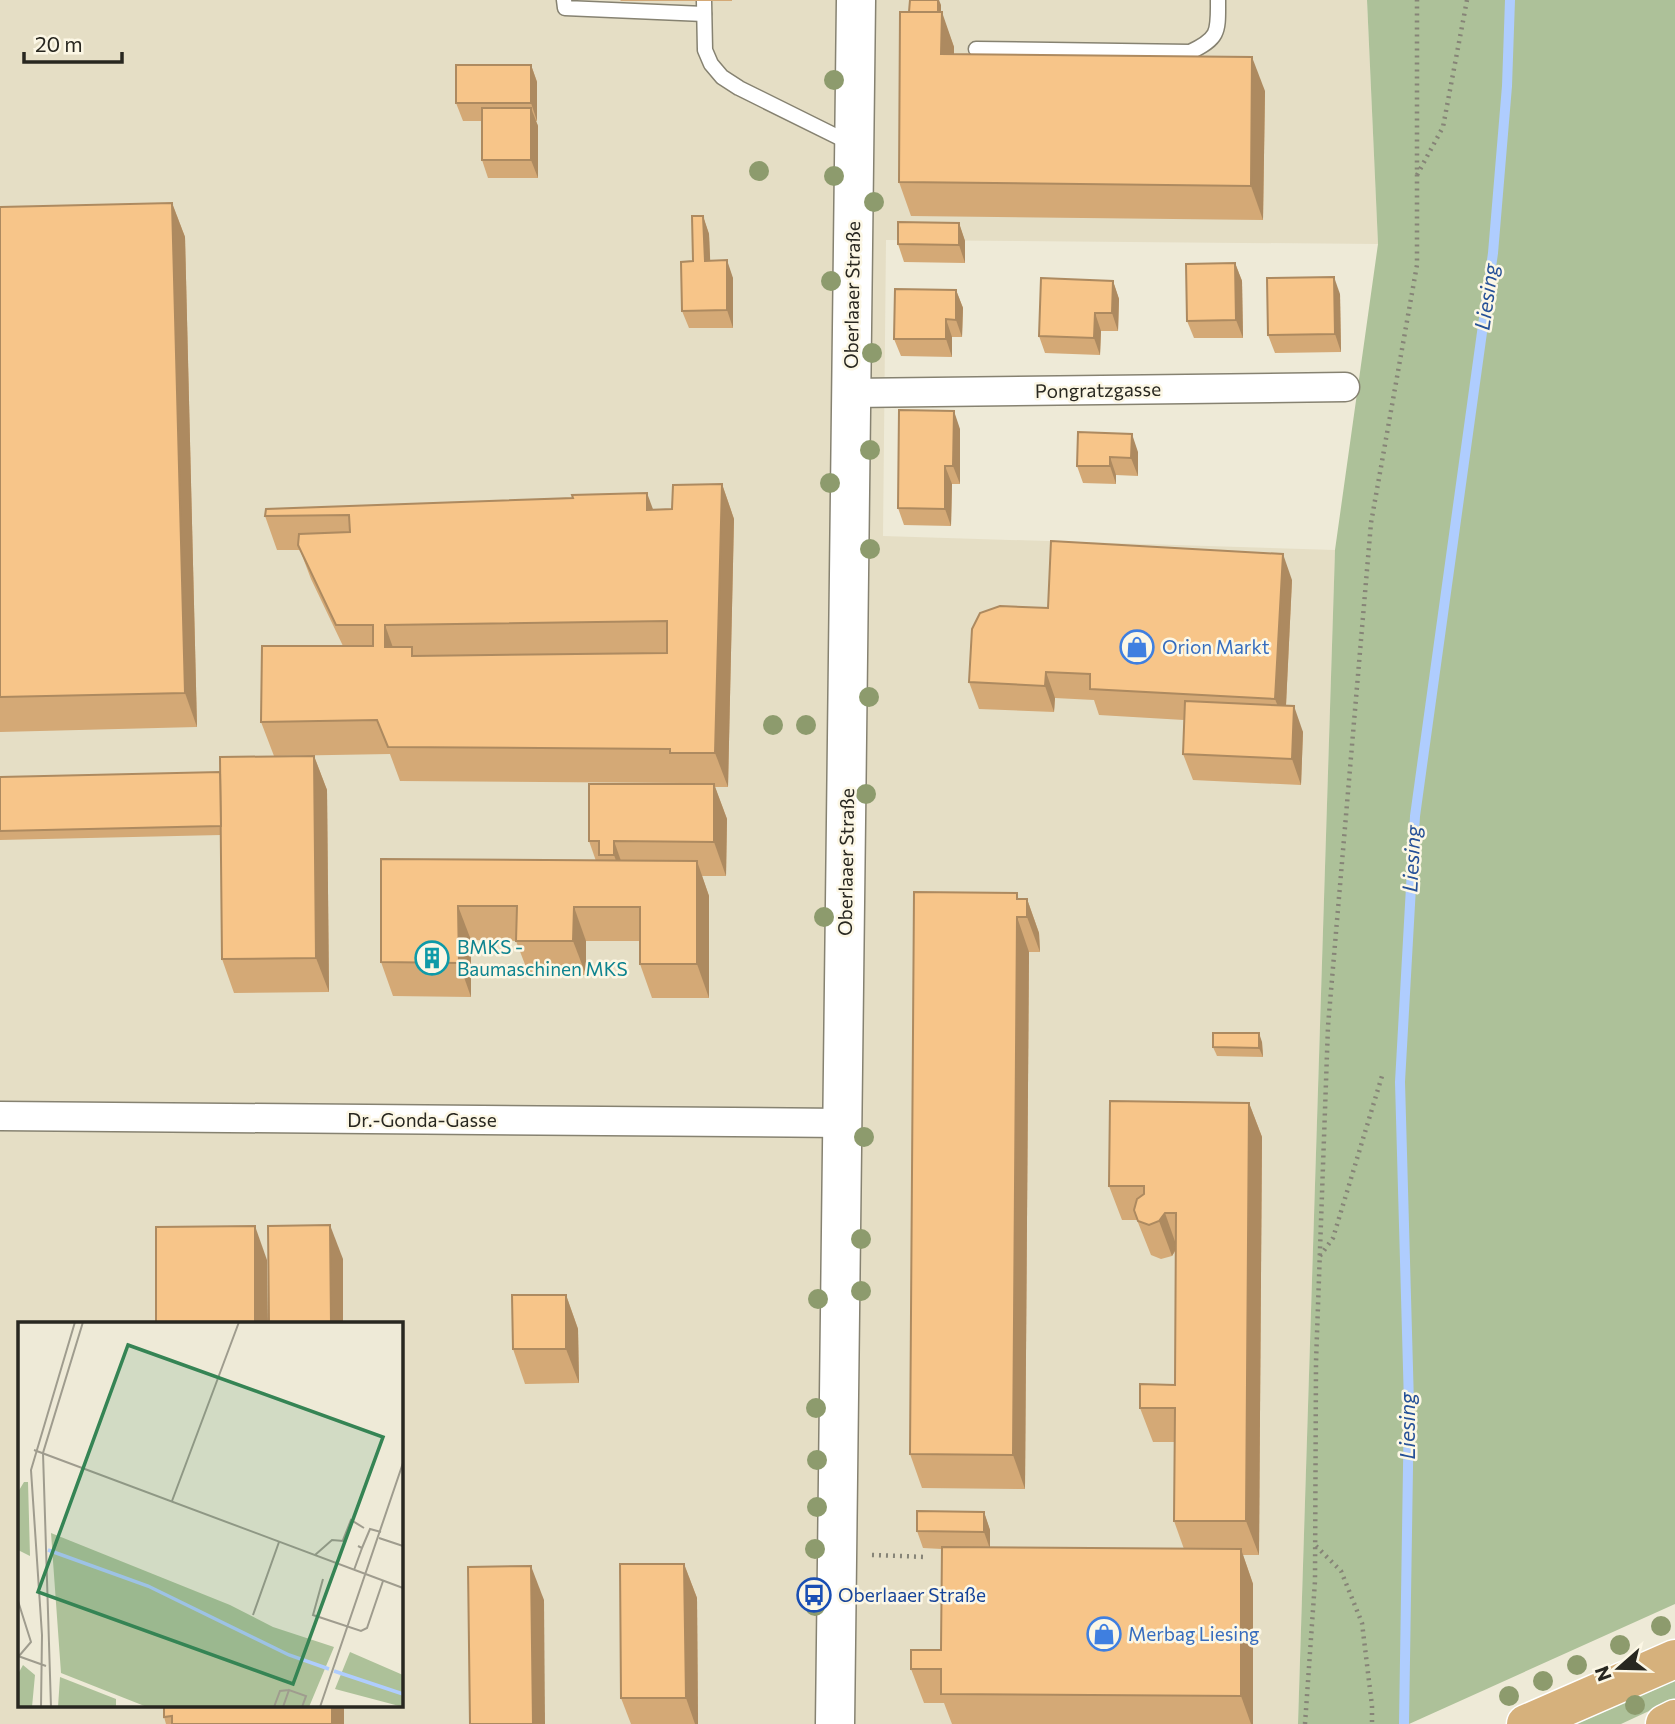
<svg xmlns="http://www.w3.org/2000/svg" width="1675" height="1724" font-family="Commissioner,sans-serif">
<rect width="100%" height="100%" fill="#eeead7"/>
<path fill="#e5dec5" fill-rule="evenodd" d="M0,0H1367L1378,244L886,240L883,536L1335,550L1298,1724H0ZM19,1323H401V1705H19Z"/>
<g fill="#adc199">
<polygon points="1367,0 1675,0 1675,1604 1409,1724 1298,1724 1335,550 1378,244"/>
<polygon points="1675,1679 1675,1699 1621,1724 1575,1724"/>
</g>
<g fill="none" stroke-linecap="round" stroke-linejoin="round">
<polyline stroke="#afcdfe" stroke-width="10" points="1404,1724 1409,1404 1400,1082 1415,816 1493,253 1507,86 1510,0"/>
<defs>
<g id="service">
<polyline points="564,0 565,8 704,14"/>
<polyline points="704,1 705,50 711,64 722,77 739,88 850,143"/>
<path d="M976,49L1190,52C1220,38 1218,31 1218,0"/>
</g>
<g id="minor">
<polyline points="851,393 1345,387"/>
<polyline points="0,1116 843,1123"/>
</g>
<polyline id="secondary" points="835,1724 856,0"/>
<g id="primary">
<polyline points="1526,1724 1675,1659"/>
<polyline points="1665,1724 1675,1719"/>
</g>
</defs>
<use href="#service" stroke="#868271" stroke-width="17"/>
<use href="#minor" stroke="#868271" stroke-width="31"/>
<use href="#secondary" stroke="#868271" stroke-width="41"/>
<use href="#primary" stroke="#fff" stroke-width="41"/>
<g stroke="#868477" stroke-width="4.5" stroke-dasharray="2 5" stroke-linecap="butt">
<polyline points="1417,175 1443,127 1467,0"/>
<polyline points="1320,1256 1333,1238 1382,1076"/>
<polyline points="1316,1546 1341,1571 1362,1623 1372,1706 1372,1724"/>
<polyline points="872,1555 926,1557"/>
<polyline points="1305,1724 1315,1581 1316,1362 1328,1026 1371,523 1417,265 1417,0"/>
</g>
<use href="#service" stroke="#fff" stroke-width="14"/>
<use href="#minor" stroke="#fff" stroke-width="28"/>
<use href="#secondary" stroke="#fff" stroke-width="38"/>
<use href="#primary" stroke="#d6b17c" stroke-width="38"/>
</g>
<g fill="#8d9b6d">
<circle cx="834" cy="80" r="10"/>
<circle cx="759" cy="171" r="10"/>
<circle cx="834" cy="176" r="10"/>
<circle cx="874" cy="202" r="10"/>
<circle cx="831" cy="281" r="10"/>
<circle cx="872" cy="353" r="10"/>
<circle cx="870" cy="450" r="10"/>
<circle cx="830" cy="483" r="10"/>
<circle cx="870" cy="549" r="10"/>
<circle cx="869" cy="697" r="10"/>
<circle cx="773" cy="725" r="10"/>
<circle cx="806" cy="725" r="10"/>
<circle cx="866" cy="794" r="10"/>
<circle cx="824" cy="917" r="10"/>
<circle cx="864" cy="1137" r="10"/>
<circle cx="861" cy="1239" r="10"/>
<circle cx="861" cy="1291" r="10"/>
<circle cx="818" cy="1299" r="10"/>
<circle cx="816" cy="1408" r="10"/>
<circle cx="817" cy="1460" r="10"/>
<circle cx="817" cy="1507" r="10"/>
<circle cx="815" cy="1549" r="10"/>
<circle cx="815" cy="1606" r="10"/>
<circle cx="1661" cy="1626" r="10"/>
<circle cx="1620" cy="1645" r="10"/>
<circle cx="1577" cy="1665" r="10"/>
<circle cx="1543" cy="1681" r="10"/>
<circle cx="1509" cy="1696" r="10"/>
<circle cx="1635" cy="1705" r="10"/>
</g>
<g fill="#d4a976">
<polygon points="620,0 732,0 732,1 621,1"/>
<polygon points="941,5 941,12 954,47 954,54 1265,91 1263,220 911,216 899,182"/>
<polygon points="531,65 537,82 537,121 536,121 538,126 538,178 488,178 482,160 482,121 463,121 456,103"/>
<polygon points="172,203 185,237 197,727 0,732 0,207"/>
<polygon points="703,216 709,234 710,261 733,278 733,328 689,328 682,311"/>
<polygon points="959,223 965,241 965,263 904,262 898,244"/>
<polygon points="1235,263 1242,281 1243,338 1194,338 1187,321"/>
<polygon points="1113,281 1119,299 1118,331 1101,331 1100,355 1045,353 1039,336"/>
<polygon points="956,290 963,308 962,337 952,337 952,357 901,356 894,339"/>
<polygon points="1340,294 1341,352 1275,353 1268,335"/>
<polygon points="960,429 960,484 952,484 951,526 904,525 898,508"/>
<polygon points="1138,452 1138,476 1116,475 1116,484 1083,483 1077,466"/>
<polygon points="722,484 734,519 728,787 715,787 727,819 726,876 702,876 709,896 709,998 652,998 640,964 640,941 586,941 586,975 529,975 516,941 471,940 471,997 393,996 381,962 381,859 596,861 589,841 681,784 681,783 400,781 390,754 274,756 261,722 343,646 311,579 300,550 277,550 265,516 672,509"/>
<polygon points="1292,580 1286,706 1303,732 1301,785 1193,780 1183,754 1184,720 1099,715 1094,700 1055,698 1054,712 979,709 969,682 1048,608"/>
<polygon points="314,756 327,790 329,992 234,993 222,959 221,835 0,840 0,777 220,772"/>
<polygon points="1019,899 1027,899 1039,933 1040,952 1029,952 1025,1489 922,1488 910,1454"/>
<polygon points="1262,1042 1263,1057 1217,1056 1213,1047"/>
<polygon points="1249,1103 1262,1137 1259,1555 1243,1555 1253,1584 1253,1724 952,1724 944,1703 924,1703 911,1669 941,1650 942,1549 923,1548 917,1531 984,1512 990,1530 990,1548 1184,1549 1174,1521 1174,1442 1153,1442 1140,1408 1175,1385 1176,1250 1172,1256 1161,1259 1151,1255 1137,1220 1122,1220 1109,1186"/>
<polygon points="566,1295 578,1329 579,1383 525,1384 513,1349"/>
<polygon points="684,1564 697,1598 698,1724 631,1724 621,1698"/>
<polygon points="344,1705 344,1724 166,1724 164,1717"/>
</g>
<g fill="#ad8a60">
<polygon points="938,0 939,0 941,5 941,36 938,27"/>
<polygon points="942,12 954,47 954,88 941,54"/>
<polygon points="1252,57 1265,91 1263,220 1251,186"/>
<polygon points="531,65 537,82 537,121 531,103"/>
<polygon points="531,108 538,126 538,178 531,160"/>
<polygon points="172,203 185,237 197,727 185,693"/>
<polygon points="703,216 709,234 711,278 705,261"/>
<polygon points="959,223 965,241 965,263 959,245"/>
<polygon points="727,260 733,278 733,328 727,310"/>
<polygon points="1235,263 1242,281 1243,338 1236,320"/>
<polygon points="1334,277 1340,294 1341,352 1335,334"/>
<polygon points="1113,281 1119,299 1118,331 1112,313"/>
<polygon points="956,290 963,308 962,337 956,320"/>
<polygon points="1095,313 1101,331 1100,355 1094,338"/>
<polygon points="946,319 952,337 952,357 946,339"/>
<polygon points="954,411 960,429 960,484 953,466"/>
<polygon points="1132,434 1138,452 1138,476 1131,458"/>
<polygon points="1110,457 1116,475 1116,484 1110,466"/>
<polygon points="945,466 952,484 951,526 945,509"/>
<polygon points="722,484 734,519 728,787 715,753"/>
<polygon points="647,493 660,528 647,510"/>
<polygon points="1283,554 1292,580 1285,725 1275,699"/>
<polygon points="385,625 397,659 385,647"/>
<polygon points="1046,672 1055,698 1054,712 1045,686"/>
<polygon points="1294,706 1303,732 1301,785 1292,759"/>
<polygon points="314,756 327,790 329,992 316,958"/>
<polygon points="714,784 727,819 726,876 714,842"/>
<polygon points="614,841 626,875 626,889 614,855"/>
<polygon points="697,861 709,896 709,998 697,964"/>
<polygon points="1027,899 1039,933 1040,952 1027,917"/>
<polygon points="458,906 471,940 471,997 459,963"/>
<polygon points="574,907 586,941 586,975 573,941"/>
<polygon points="1017,917 1029,952 1025,1489 1013,1455"/>
<polygon points="1259,1033 1262,1042 1263,1057 1259,1048"/>
<polygon points="1249,1103 1262,1137 1259,1555 1246,1521"/>
<polygon points="1165,1213 1177,1247 1172,1256 1159,1221"/>
<polygon points="330,1225 343,1259 343,1323 331,1323"/>
<polygon points="255,1226 267,1260 268,1323 255,1323"/>
<polygon points="566,1295 578,1329 579,1383 566,1349"/>
<polygon points="984,1512 990,1530 990,1549 984,1532"/>
<polygon points="1241,1549 1253,1584 1253,1724 1251,1724 1241,1696"/>
<polygon points="684,1564 697,1598 698,1724 695,1724 686,1698"/>
<polygon points="531,1566 544,1600 545,1724 533,1724"/>
<rect x="332" y="1705" width="12" height="19"/>
</g>
<g fill="#f7c589" stroke="#ad8a60" stroke-width="2" fill-rule="evenodd">
<polygon points="910,0 938,0 938,12 909,12"/>
<polygon points="900,12 942,12 941,54 1252,57 1251,186 899,182"/>
<rect x="456" y="65" width="75" height="38"/>
<rect x="482" y="108" width="49" height="52"/>
<polygon points="172,203 185,693 0,697 0,207"/>
<polygon points="692,216 703,216 705,261 727,260 727,310 682,311 681,262 693,261"/>
<polygon points="898,222 959,223 959,245 898,244"/>
<polygon points="1235,263 1236,320 1187,321 1186,264"/>
<polygon points="1334,277 1335,334 1268,335 1267,278"/>
<polygon points="1041,278 1113,281 1112,313 1095,313 1094,338 1039,336"/>
<polygon points="895,289 956,290 956,320 946,319 946,339 894,339"/>
<polygon points="899,410 954,411 953,466 945,466 945,509 898,508"/>
<polygon points="1078,432 1132,434 1131,458 1110,457 1110,466 1077,466"/>
<path d="M722,484L715,753H670V749L388,747L377,720L261,722L262,646H373V625H336L298,545L299,534L350,532L349,515L265,516L266,509L573,498L572,495L647,493V510L672,509L673,485ZM667,621V653L412,656V647H385V625Z"/>
<polygon points="1051,541 1283,554 1275,699 1090,689 1090,674 1046,672 1045,686 969,682 972,629 980,613 1000,606 1048,608"/>
<polygon points="1185,701 1294,706 1292,759 1183,754"/>
<polygon points="314,756 316,958 222,959 220,757"/>
<polygon points="220,772 221,826 0,831 0,777"/>
<polygon points="589,784 714,784 714,842 614,841 614,855 599,855 599,841 589,841"/>
<polygon points="381,859 697,861 697,964 640,964 640,907 574,907 573,941 516,941 517,906 458,906 459,963 381,962"/>
<polygon points="914,892 1017,893 1017,899 1027,899 1027,917 1017,917 1013,1455 910,1454"/>
<polygon points="1213,1033 1259,1033 1259,1048 1213,1047"/>
<polygon points="1110,1101 1249,1103 1246,1521 1174,1521 1175,1408 1140,1408 1140,1384 1175,1385 1176,1213 1165,1213 1159,1221 1149,1225 1138,1221 1134,1210 1137,1199 1144,1194 1144,1186 1109,1186"/>
<polygon points="330,1225 331,1323 269,1323 268,1226"/>
<polygon points="255,1226 255,1323 156,1323 156,1227"/>
<polygon points="512,1295 566,1295 566,1349 513,1349"/>
<polygon points="917,1511 984,1512 984,1532 917,1531"/>
<polygon points="942,1547 1241,1549 1241,1696 941,1694 941,1669 911,1669 911,1650 941,1650"/>
<polygon points="620,1564 684,1564 686,1698 621,1698"/>
<polygon points="531,1566 533,1724 470,1724 468,1567"/>
<polygon points="164,1705 332,1705 332,1724 172,1724 172,1716 164,1717"/>
</g>
<defs>
<symbol id="shop-ring" viewBox="-11 -11 22 22"><circle r="9.5" fill="#fcf7e5" stroke="#3f7fe0" stroke-width="1.5"/><path d="M-5-2.5h2.3a2.7 3.5 0 0 1 5.4 0H5L5.5 6h-11ZM-1.5-2.5h3a1.5 2.3 0 0 0-3 0Z" fill="#3f7fe0"/></symbol>
<symbol id="building-ring" viewBox="-11 -11 22 22"><circle r="9.5" fill="#fcf7e5" stroke="#0f9aa8" stroke-width="1.5"/><path d="M-4-6H4V6H1V3H-1V6H-4ZM-2.5-4.3h1.7v1.8h-1.7ZM.8-4.3h1.7v1.8H.8ZM-2.5-1h1.7V.8h-1.7ZM.8-1h1.7V.8H.8Z" fill="#0f9aa8"/></symbol>
<symbol id="bus-ring" viewBox="-11 -11 22 22"><circle r="9.5" fill="#fcf7e5" stroke="#1a4fb4" stroke-width="1.5"/><path d="M-5-6H5V4H4V6H2V4H-2V6H-4V4H-5ZM-3.5-4V0h7V-4ZM-3.5 1.2v1.5H-2V1.2ZM2 1.2v1.5H3.5V1.2Z" fill="#1a4fb4"/></symbol>
</defs>
<g fill-rule="evenodd">
<use href="#shop-ring" x="1118" y="628" width="38" height="38"/>
<use href="#building-ring" x="413" y="939" width="38" height="38"/>
<use href="#bus-ring" x="795" y="1576" width="38" height="38"/>
<use href="#shop-ring" x="1085" y="1615" width="38" height="38"/>
</g>
<g text-anchor="middle" stroke-width="5" stroke-linejoin="round" paint-order="stroke">
<g font-size="19" fill="#282720" stroke="#fcf7e5">
<text transform="translate(852 295) rotate(-89)" y="7">Oberlaaer Straße</text>
<text transform="translate(1098 390) rotate(-1)" y="7">Pongratzgasse</text>
<text transform="translate(846 862) rotate(-89)" y="7">Oberlaaer Straße</text>
<text x="422" y="1127">Dr.-Gonda-Gasse</text>
</g>
<g font-size="19" fill="#366cbe" stroke="#fcf7e5" text-anchor="start">
<text x="1162" y="654">Orion Markt</text>
<text x="1128" y="1641">Merbag Liesing</text>
</g>
<g font-size="19" fill="#0d838f" stroke="#fcf7e5" text-anchor="start">
<text x="457" y="954">BMKS -<tspan x="457" dy="22">Baumaschinen MKS</tspan></text>
</g>
<g font-size="19" fill="#164399" stroke="#fcf7e5" text-anchor="start">
<text x="838" y="1602">Oberlaaer Straße</text>
</g>
<g font-size="21" font-style="italic" fill="#265198" stroke="#fcf7e5">
<text transform="translate(1487 297) rotate(-82)" y="7">Liesing</text>
<text transform="translate(1412 859) rotate(-87)" y="7">Liesing</text>
<text transform="translate(1408 1426) rotate(-90)" y="7">Liesing</text>
</g>
</g>
<g transform="translate(18 1322)">
<rect width="385" height="385" fill="#eeead7"/>
<path d="M6,160H10L12,234L0,228V170ZM33,211L212,283L255,305L316,325L291,385H129L43,351ZM332,330L385,353V385L317,367ZM5,343L17,353L14,385H0V352ZM42,355L98,377V385H40Z" fill="#adc199"/>
<path fill="none" stroke="#afcdfe" stroke-width="3.5" d="M30,228L130,264L271,333L311,347M316,349L385,372"/>
<path fill="none" stroke="#9f9c8e" stroke-width="2" d="M16,128L385,266M154,179L221,0M361,216L385,224M325,218L333,198L346,206M344,226L352,207L363,210M297,233L314,218L326,219M336,248L344,226L340,224M305,257L295,293L343,309L349,306L365,259M0,279L13,320L1,334M235,293L261,220M0,334L28,344M23,385L24,313L13,148L57,0M33,385L25,131L65,0M256,385L262,369L271,368M265,385L271,368L288,374L284,385M302,385L385,141"/>
<path fill="#358454" fill-opacity="0.15" stroke="#358454" stroke-width="3.5" d="M110,23L365,115L275,362L20,270Z"/>
<rect width="385" height="385" fill="none" stroke="#282720" stroke-width="3.5"/>
</g>
<g transform="translate(1619 1668) rotate(250)" stroke="#fcf7e5" stroke-width="5" paint-order="stroke">
<path d="M0-5L12 26L0 18L-12 26Z" fill="#282720"/>
<text y="-10" font-size="19" font-weight="bold" text-anchor="middle" fill="#282720">N</text>
</g>
<path d="M24 52v10h98v-10" fill="none" stroke="#282720" stroke-width="3.5"/>
<text x="35" y="52" font-size="21" fill="#282720" stroke="#fcf7e5" stroke-width="5" paint-order="stroke">20 m</text>
</svg>
